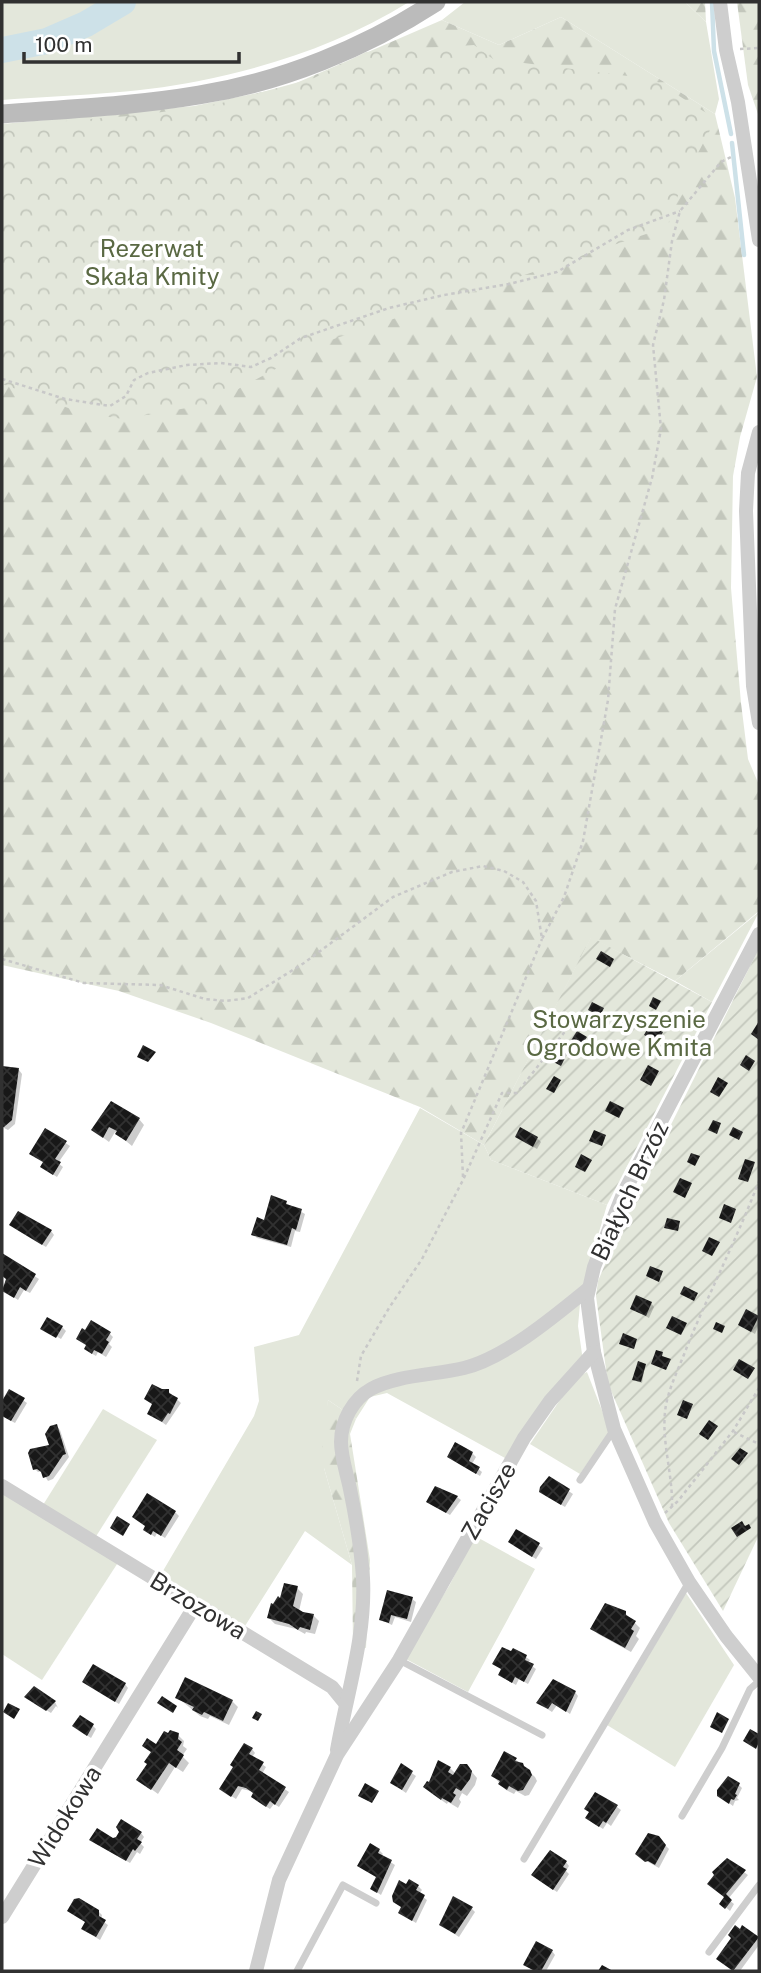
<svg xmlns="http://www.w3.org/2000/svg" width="761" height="1973" font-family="'Public Sans',sans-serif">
<defs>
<pattern id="forest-firs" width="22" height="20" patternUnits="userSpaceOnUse" patternTransform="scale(1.75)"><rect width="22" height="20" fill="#e3e7db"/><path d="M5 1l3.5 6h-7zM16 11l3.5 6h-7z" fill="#c3c7bc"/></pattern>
<pattern id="park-crowns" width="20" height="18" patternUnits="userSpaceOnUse" patternTransform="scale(1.75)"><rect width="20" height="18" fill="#e3e7db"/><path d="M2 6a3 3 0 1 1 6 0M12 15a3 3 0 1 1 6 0" fill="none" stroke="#c3c7bc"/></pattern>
<pattern id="garden-furrows" width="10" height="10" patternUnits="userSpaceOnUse" patternTransform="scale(1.75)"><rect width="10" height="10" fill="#e3e7db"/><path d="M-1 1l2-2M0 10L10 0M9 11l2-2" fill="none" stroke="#c3c7bc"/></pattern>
<pattern id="building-cross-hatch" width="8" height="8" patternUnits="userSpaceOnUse" patternTransform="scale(1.75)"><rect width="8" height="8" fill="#181818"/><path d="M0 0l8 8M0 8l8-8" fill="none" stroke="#313131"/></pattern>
</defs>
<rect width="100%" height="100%" fill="#fff"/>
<g fill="#e3e7db">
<path d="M2,2H409C345,42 273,66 199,81C135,94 67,95 2,100Z"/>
<polygon points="465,2 685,2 706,22 719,99 715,114 561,17 499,45 442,20"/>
<polygon points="759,912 712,1002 675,981"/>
<polygon points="420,1108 484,1145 491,1160 607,1205 581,1293 578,1326 583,1361 505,1458 387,1393 370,1397 356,1419 328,1400 324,1468 352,1565 305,1531 245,1626 160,1576 254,1416 259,1401 254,1347 299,1335"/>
<polygon points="587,1372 610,1431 580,1474 530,1444 575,1378"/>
<polygon points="103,1409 157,1440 95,1538 43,1505"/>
<polygon points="2,1491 119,1561 42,1680 2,1654"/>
<polygon points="475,1536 535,1569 468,1692 404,1658 449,1586"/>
<polygon points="686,1593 734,1665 675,1767 607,1725"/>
</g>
<g fill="url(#forest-firs)">
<polygon points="685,2 705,2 706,22"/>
<polygon points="737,2 759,2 759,117 748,85"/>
<polygon points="561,17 715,114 735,198 757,377 740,437 733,476 731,588 741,703 748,759 759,785 759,911 675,981 591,938 484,1145 420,1107 211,1023 119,991 2,965 2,124 194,106 287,87 442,20 499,45"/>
<polygon points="328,1400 356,1419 350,1434 370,1560 366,1648 353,1645 352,1565 324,1468 322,1437"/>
</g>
<polygon fill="url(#park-crowns)" points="474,45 493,59 652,79 716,119 683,181 667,227 328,341 210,404 123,419 82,413 2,384 2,126 141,115 218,104 314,78 366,52"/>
<g fill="url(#garden-furrows)">
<polygon points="591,937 712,1002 607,1205 491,1160 484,1145"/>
<polygon points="759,948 759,1535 723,1611 669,1523 608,1384 596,1296 598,1281 627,1213"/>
</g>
<g fill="#0003">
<polygon points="2,1067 19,1070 22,1074 15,1124 8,1130 2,1127"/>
<polygon points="139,1119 144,1125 132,1146 115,1132 109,1142 93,1130"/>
<polygon points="46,1130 70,1146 58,1163 63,1167 57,1177 46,1170 44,1163 32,1154"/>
<polygon points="517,1137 537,1138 541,1142 537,1149"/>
<polygon points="286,1203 305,1214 300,1232 295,1231 291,1247 257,1238 253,1234"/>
<polygon points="14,1228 51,1231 54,1235 46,1247"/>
<polygon points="2,1255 39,1279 30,1293 24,1290 18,1300 2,1289 7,1280 2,1276"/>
<polygon points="651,1303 654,1307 649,1318 632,1309"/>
<polygon points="758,1317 759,1325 755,1334 740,1325"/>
<polygon points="62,1327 66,1331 61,1339 44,1329"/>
<polygon points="110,1334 113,1337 109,1344 112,1347 106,1357 98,1352 96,1356 89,1352"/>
<polygon points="645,1365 642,1383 636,1381"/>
<polygon points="10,1391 27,1403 15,1423 2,1416 2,1405"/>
<polygon points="168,1391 181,1403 166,1425 149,1413 154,1405 146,1399"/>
<polygon points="56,1426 60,1430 69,1457 53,1479 48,1481 42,1471 38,1472 35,1469 51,1447"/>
<polygon points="472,1453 476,1457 472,1464 482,1472 480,1476 453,1460"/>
<polygon points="549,1478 573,1494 565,1507 545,1495"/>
<polygon points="457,1497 461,1500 450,1515 432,1505"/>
<polygon points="175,1512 179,1516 165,1538 157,1533 155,1537 149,1533"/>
<polygon points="516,1531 543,1548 536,1559 514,1546"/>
<polygon points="297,1588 303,1594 299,1611 313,1615 319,1621 315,1634 306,1632 305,1634 296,1629 275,1624 269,1618 281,1601"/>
<polygon points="412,1599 416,1602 411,1622 395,1617 392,1625 381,1620"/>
<polygon points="625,1613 640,1628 636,1636 639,1639 631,1652 598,1634 592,1628"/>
<polygon points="526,1657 530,1660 528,1663 536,1669 528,1684 519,1679 516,1685 504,1678 500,1675 503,1670 495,1664"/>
<polygon points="125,1684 128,1688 119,1704 88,1685"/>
<polygon points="34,1688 55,1702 58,1708 56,1706 51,1713 30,1700"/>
<polygon points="575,1692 578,1696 570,1714 557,1705 552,1712 538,1703"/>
<polygon points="177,1697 232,1701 238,1707 229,1725 210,1716 208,1719 200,1716"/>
<polygon points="93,1726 96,1729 91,1738 78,1730"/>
<polygon points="178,1735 184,1741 183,1746 187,1749 182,1756 189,1763 183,1772 175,1767 158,1794 139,1780 149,1764 152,1753 144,1746 156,1746"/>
<polygon points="252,1749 255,1753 252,1757 266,1767 262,1774 289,1792 279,1807 274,1804 270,1809 256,1800 255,1793 251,1791 242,1789 236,1799 225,1792"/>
<polygon points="515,1759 535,1777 537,1781 529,1795 525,1796 516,1791 514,1794 506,1790 493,1776"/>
<polygon points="401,1766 416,1776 406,1793 392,1783"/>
<polygon points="467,1766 477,1778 475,1785 467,1796 462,1793 459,1799 461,1802 458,1808 448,1802 447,1804 431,1793 450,1768 456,1774"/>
<polygon points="739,1785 742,1788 737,1798 739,1800 735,1801 733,1806 719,1796"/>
<polygon points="605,1798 621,1810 611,1826 607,1823 603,1829 591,1821"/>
<polygon points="141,1833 144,1837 140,1843 144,1847 140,1854 137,1852 130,1863 95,1843"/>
<polygon points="658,1838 669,1849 659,1868 641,1858"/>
<polygon points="379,1850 383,1854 381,1856 395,1865 381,1895 372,1889 378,1878 363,1869"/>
<polygon points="727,1860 748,1875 728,1899 734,1904 730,1911 721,1903 726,1897"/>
<polygon points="566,1862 569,1866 566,1871 569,1874 557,1892 536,1878"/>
<polygon points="418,1886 422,1890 419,1894 427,1900 416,1923 400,1913 403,1908 394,1901 406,1887"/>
<polygon points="472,1909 475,1912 459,1937 441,1925"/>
<polygon points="98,1911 102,1915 101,1920 108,1925 100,1940 87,1932"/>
<polygon points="743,1928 759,1940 759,1945 740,1971 734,1971 722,1962"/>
<polygon points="552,1951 555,1955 546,1971 534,1971 525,1965"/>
</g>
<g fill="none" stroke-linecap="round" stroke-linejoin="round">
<g stroke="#cde1e8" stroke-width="4.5">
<polyline points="712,2 714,51 731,134"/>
<polyline points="732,143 744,255"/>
</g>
<polyline stroke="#cde1e8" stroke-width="26" points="2,50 47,41 86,24 123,2"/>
</g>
<g fill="url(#building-cross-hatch)">
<polygon points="601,951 614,959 610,967 596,959"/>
<polygon points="653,997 661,1001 656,1010 649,1006"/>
<polygon points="592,1002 604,1008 600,1016 588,1010"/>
<polygon points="759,1021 759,1040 751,1034"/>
<polygon points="649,1026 663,1032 658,1042 644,1035"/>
<polygon points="577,1031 587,1037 580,1048 570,1042"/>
<polygon points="143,1045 156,1052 148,1062 137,1057"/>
<polygon points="554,1047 567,1054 561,1066 548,1059"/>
<polygon points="746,1055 755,1061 749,1071 740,1065"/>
<polygon points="648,1065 659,1071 651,1086 640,1080"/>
<polygon points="2,1066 19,1068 12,1120 4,1127 2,1127"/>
<polygon points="554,1076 561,1080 554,1093 546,1089"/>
<polygon points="718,1077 728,1083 719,1097 710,1092"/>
<polygon points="111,1101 140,1118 126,1141 115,1134 117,1131 109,1127 103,1138 91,1130"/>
<polygon points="610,1101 624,1108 619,1118 605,1111"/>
<polygon points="713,1120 721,1123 717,1134 708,1130"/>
<polygon points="520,1127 538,1137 533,1147 515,1137"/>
<polygon points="733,1127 743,1132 739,1140 729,1135"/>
<polygon points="45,1128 67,1141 55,1159 61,1162 53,1175 40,1167 43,1162 29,1154"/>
<polygon points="594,1130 606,1135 602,1146 589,1141"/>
<polygon points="691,1153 700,1156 695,1166 687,1162"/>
<polygon points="581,1154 592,1160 585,1172 575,1167"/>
<polygon points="745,1159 755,1162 748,1182 738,1179"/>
<polygon points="680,1178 692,1183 685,1198 673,1192"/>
<polygon points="271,1195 287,1201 286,1204 302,1209 296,1230 292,1228 287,1245 251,1235 257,1217 264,1220"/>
<polygon points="724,1204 736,1209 731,1223 719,1218"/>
<polygon points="18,1211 52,1230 42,1245 9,1225"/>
<polygon points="667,1218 680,1221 678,1231 664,1228"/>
<polygon points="709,1237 720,1242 712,1256 702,1251"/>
<polygon points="2,1253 36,1274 26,1291 20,1287 14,1298 2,1291 6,1279 2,1276"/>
<polygon points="650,1266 663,1271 659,1282 646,1276"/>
<polygon points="684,1286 698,1293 694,1301 680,1294"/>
<polygon points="636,1295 652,1302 646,1316 630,1309"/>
<polygon points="746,1309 759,1316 751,1332 738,1325"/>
<polygon points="672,1316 687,1323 681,1335 666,1328"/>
<polygon points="47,1317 63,1326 56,1338 40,1329"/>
<polygon points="91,1320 111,1332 106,1340 109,1342 102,1354 94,1350 92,1354 84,1349 86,1345 76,1339 82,1328 85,1330"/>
<polygon points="716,1322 725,1326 722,1333 713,1329"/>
<polygon points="623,1333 637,1339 634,1349 619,1344"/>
<polygon points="656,1350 663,1352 662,1356 671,1359 666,1370 651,1364"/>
<polygon points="739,1359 755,1368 748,1379 733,1370"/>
<polygon points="638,1361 646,1364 641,1382 632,1380"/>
<polygon points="152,1384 162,1389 169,1389 169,1393 178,1398 170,1414 168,1413 162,1422 147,1414 152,1404 144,1399"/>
<polygon points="9,1389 25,1398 11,1421 2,1416 2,1401"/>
<polygon points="683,1400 693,1404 687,1419 677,1415"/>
<polygon points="709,1420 718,1426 708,1440 699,1434"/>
<polygon points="57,1424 66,1454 63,1455 49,1476 43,1478 41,1472 37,1469 33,1470 28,1453 30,1449 49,1445 45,1434 50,1426"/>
<polygon points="455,1442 473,1452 469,1461 480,1467 476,1474 447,1457"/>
<polygon points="740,1448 748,1453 739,1465 731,1459"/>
<polygon points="549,1476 570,1489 561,1505 539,1492 540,1487"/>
<polygon points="435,1486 458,1496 446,1513 426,1502"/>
<polygon points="147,1493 176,1511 161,1536 153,1531 151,1535 143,1530 145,1526 132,1517"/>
<polygon points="117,1516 130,1524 123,1536 110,1528"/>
<polygon points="742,1521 745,1526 749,1524 751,1528 737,1537 731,1528"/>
<polygon points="516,1529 540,1543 532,1557 508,1542"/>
<polygon points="284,1583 298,1586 293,1606 303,1612 314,1614 310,1630 300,1627 298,1630 289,1624 267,1618 271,1603 273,1604 278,1596 280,1598"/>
<polygon points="387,1590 413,1597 407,1619 391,1615 389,1623 379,1620"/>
<polygon points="605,1603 626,1611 626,1615 636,1621 631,1629 634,1631 625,1648 590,1629"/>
<polygon points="502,1647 511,1651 513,1648 527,1655 525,1660 534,1664 524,1682 515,1677 512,1683 498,1675 501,1669 492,1664"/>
<polygon points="93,1664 126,1683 115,1702 82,1682"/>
<polygon points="185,1677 233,1700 223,1721 204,1712 202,1715 192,1710 194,1707 175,1698"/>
<polygon points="553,1679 576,1691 566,1712 552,1703 548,1709 536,1703"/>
<polygon points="34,1686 56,1701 46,1711 24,1697"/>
<polygon points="162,1696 177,1706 173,1713 157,1703"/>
<polygon points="8,1703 20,1709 14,1719 3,1712"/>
<polygon points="256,1711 262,1714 258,1721 252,1718"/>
<polygon points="717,1712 729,1719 722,1733 710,1727"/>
<polygon points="80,1715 94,1724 87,1736 72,1726"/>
<polygon points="750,1729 759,1734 759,1742 756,1749 743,1741"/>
<polygon points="170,1730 179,1733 178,1739 182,1742 177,1750 184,1755 176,1768 169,1763 151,1790 136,1780 147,1764 144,1762 151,1752 142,1746 147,1738 156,1744 164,1731 168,1733"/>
<polygon points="244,1743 253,1748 249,1754 264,1762 259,1770 286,1787 275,1805 270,1801 266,1807 251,1797 253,1793 246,1788 238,1786 231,1797 219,1789 233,1767 230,1765"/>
<polygon points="504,1751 517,1758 515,1761 523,1763 524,1766 530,1770 532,1775 523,1790 518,1791 509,1786 507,1790 498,1784 500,1781 491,1776"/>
<polygon points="438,1760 451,1767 448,1772 453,1775 460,1764 467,1764 472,1771 470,1779 461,1791 456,1788 453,1793 456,1795 451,1803 442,1798 441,1800 423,1787 427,1781 429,1782"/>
<polygon points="401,1763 413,1771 402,1790 390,1783"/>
<polygon points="728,1776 740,1783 735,1794 737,1795 734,1800 731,1799 729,1804 717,1796 717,1790"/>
<polygon points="365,1783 379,1791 372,1803 358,1796"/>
<polygon points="595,1792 618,1805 606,1823 603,1821 599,1827 585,1818 589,1812 584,1809"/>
<polygon points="121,1819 142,1832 137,1839 142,1842 135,1851 133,1849 126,1861 89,1840 97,1828 113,1838 116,1837 119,1832 116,1827"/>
<polygon points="648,1833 659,1836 666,1845 655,1865 648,1861 645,1862 635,1854"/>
<polygon points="370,1843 380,1849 378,1853 392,1860 377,1893 370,1889 376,1877 357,1866"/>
<polygon points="550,1850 567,1861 563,1867 567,1869 553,1890 531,1875"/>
<polygon points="727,1858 746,1870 726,1894 732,1900 725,1909 719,1904 724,1897 707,1884 714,1875 712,1872"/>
<polygon points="409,1879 419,1885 416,1890 425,1895 412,1921 398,1913 401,1907 393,1902 392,1896 399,1880 406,1884"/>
<polygon points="453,1896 473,1907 455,1934 439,1925"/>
<polygon points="79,1898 99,1910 99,1916 106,1920 96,1937 81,1929 85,1922 67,1911 74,1899"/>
<polygon points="735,1925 740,1929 742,1925 759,1937 733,1971 716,1959 731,1938 728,1935"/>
<polygon points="536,1941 553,1950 541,1971 535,1971 523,1965"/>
<polygon points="602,1965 613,1971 598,1971"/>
</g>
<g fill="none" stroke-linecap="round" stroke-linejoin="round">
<g stroke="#c8c8c8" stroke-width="2.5" stroke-dasharray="3.5 3.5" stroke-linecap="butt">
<polyline points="740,49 759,48"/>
<polyline points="2,379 65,399 110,406 126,396 134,380 148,373 187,365 221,363 251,367 271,358 301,338 389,308 444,295 509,284 557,272 628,230 680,211"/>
<polyline points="2,959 84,983 160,985 205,999 226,1001 248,998 304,963 393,897 452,872 483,866 504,871 523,882 536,901 542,939 564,897 583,841 608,700 615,609 652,478 661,429 653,345 664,300 672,241 680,211 721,162 731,157"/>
<polyline points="463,1177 461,1133 542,939"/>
<polyline points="357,1381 361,1356 389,1308 422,1259 463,1180 502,1093 517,1093 570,1025"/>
<polyline points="734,1432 759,1444"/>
<path d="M672,1507C673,1473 660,1438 666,1405C670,1384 681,1364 688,1344C711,1289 738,1236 759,1181"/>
<polyline points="665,1513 678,1501 733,1431 759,1388"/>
</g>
<g stroke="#cecece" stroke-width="7">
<polyline points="580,1480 613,1431"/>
<polyline points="399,1660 542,1735"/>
<polyline points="682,1816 722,1748 750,1689 759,1681"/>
<polyline points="524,1859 689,1582"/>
<polyline points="709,1952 759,1885"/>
<polyline points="297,1971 343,1885 376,1903"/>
</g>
<g stroke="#cecece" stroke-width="14">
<polyline points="720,2 726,50 738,102 759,240"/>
<polyline points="759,432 748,473 746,511 753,686 759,723"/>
<polyline points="759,934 623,1194 594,1267 587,1298 594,1352 614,1429 655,1522 689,1582 726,1636 759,1677"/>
<polyline points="2,1486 332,1687 345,1703"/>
<path d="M337,1750C347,1692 366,1637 363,1578C361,1547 356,1518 350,1489C347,1474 341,1457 341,1442C341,1421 353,1399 371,1389C396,1375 436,1375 464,1368C505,1358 555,1316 588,1289"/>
<polyline points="2,1917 196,1604"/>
<polyline points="256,1971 279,1880 337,1755 399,1660 524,1438 550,1401 594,1352"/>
</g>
<path stroke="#bbb" stroke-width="19" d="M2,114C67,109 134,106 199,95C282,82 365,48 436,2"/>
</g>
<g text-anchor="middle" stroke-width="7" stroke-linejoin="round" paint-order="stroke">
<g font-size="24" fill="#5a6943" stroke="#fff">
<text x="152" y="257">Rezerwat<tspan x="152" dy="28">Skała Kmity</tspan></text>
<text x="619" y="1028">Stowarzyszenie<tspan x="619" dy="28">Ogrodowe Kmita</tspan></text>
</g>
<g font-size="24" fill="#313131" stroke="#fff">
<text transform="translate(630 1191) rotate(-65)" y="8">Białych Brzóz</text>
<text transform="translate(489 1501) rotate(-60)" y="8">Zacisze</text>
<text transform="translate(198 1606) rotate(31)" y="8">Brzozowa</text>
<text transform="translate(65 1817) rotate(-58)" y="8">Widokowa</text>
</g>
</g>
<rect width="761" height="1973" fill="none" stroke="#313131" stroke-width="7"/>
<path d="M24 52v10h215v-10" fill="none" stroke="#313131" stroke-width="3.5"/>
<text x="35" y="52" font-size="21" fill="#313131" stroke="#ffffff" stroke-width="5" paint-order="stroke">100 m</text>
</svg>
